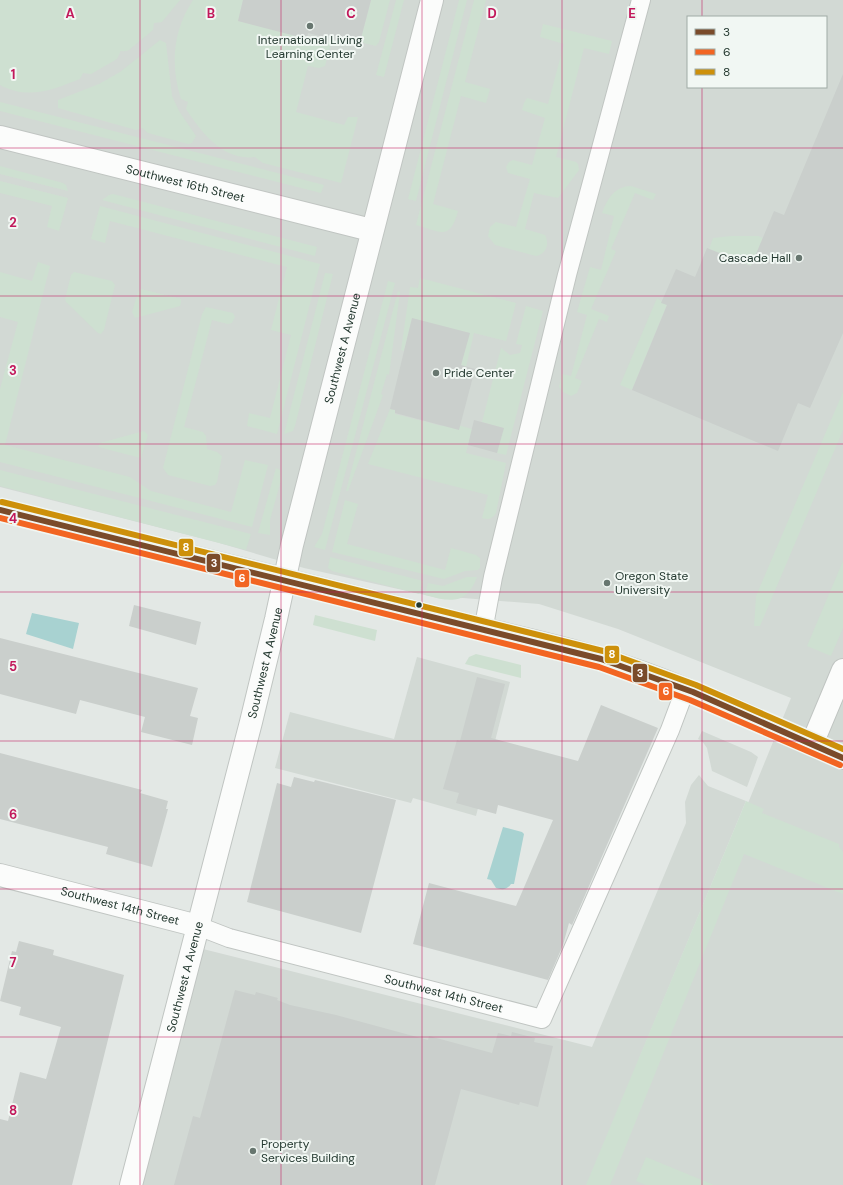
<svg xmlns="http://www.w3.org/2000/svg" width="843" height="1185" font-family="'DM Sans',sans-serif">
<rect width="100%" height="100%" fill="#e3e8e5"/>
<g fill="#d2d9d4" fill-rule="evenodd">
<path d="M0,0H843V1185H136L195,947L592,1047L686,823L685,802L691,785L699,775L708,786L746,801L639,1059L643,1060L791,698L618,629L539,604L463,598L443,599L304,568L216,542L0,487ZM688,17H826V87H688Z"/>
<polygon points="417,657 510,682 476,816 413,798 411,803 275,768 290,712 394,739"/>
<polygon points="702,731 751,752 758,757 747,787 712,771 707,748 702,741 698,739"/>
</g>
<g fill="#cee0d1">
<path d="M0,0H180L162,22L154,23L153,30L129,50C116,54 124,46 117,59L91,74L83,73L80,79C52,90 28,100 0,85Z"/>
<path d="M193,0H243L238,21L331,43L325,66L319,68L308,66L296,112L344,125L348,117H358L341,183L263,163L255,157C223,161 202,133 186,109L188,102L181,99C170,64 173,31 193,0Z"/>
<polygon points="371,0 390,0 379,42 376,46 360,42"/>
<polygon points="396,0 404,0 384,77 376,75"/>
<polygon points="459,0 467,0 416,201 408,199"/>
<path d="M474,0H486L465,82L490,89L486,103L461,96L433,204L458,211C450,241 441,232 416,225Z"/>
<path d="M543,24L612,41L609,54L584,48L556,157L576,162L578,164L579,170L558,198L534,193L525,229L545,235C550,244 546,254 536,256L495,245L488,236L490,227L496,222L516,227L530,179L508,173L506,167L509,162L513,160L532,165L545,118L522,110L524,103L527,98L548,104L564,44L540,37Z"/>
<polygon points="160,40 166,43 172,96 179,111 196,136 192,143 188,144 148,133 142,128 136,130 58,108 58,100 99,84 120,72"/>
<polygon points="0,102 324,185 321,193 0,111"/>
<polygon points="0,166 63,183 66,185 68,191 0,174"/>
<polygon points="0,181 68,198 59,231 47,227 52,206 0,193"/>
<path d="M631,186L656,194L653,200L635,193L611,249L616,251L591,309L609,316L607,322L599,319L575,378L582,381L577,393L571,396L563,392L559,387L562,374L571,376L587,315L577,312L590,267L601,270L614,216L602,213C608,198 614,187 631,186Z"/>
<polygon points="113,194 317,247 315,256 102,200 109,195"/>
<polygon points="100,206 320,264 277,434 247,426 249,413 270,418 291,335 271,330 287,267 110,221 105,243 91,239"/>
<polygon points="731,236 758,236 763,238 751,266 709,249 713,238"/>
<polygon points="38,262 50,266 5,445 130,477 151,491 231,512 245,460 268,465 252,527 0,462 0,389 18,322 0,317 0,272 32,281"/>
<polygon points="74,272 112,281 115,285 104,330 101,334 98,333 66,302 65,299 71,275"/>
<polygon points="325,273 333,274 295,426 293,431 284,434"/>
<polygon points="420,278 516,303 506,341 474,333 466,367 461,366 469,333 412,319 404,351 401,350 410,287 418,288"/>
<polygon points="388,281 395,283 325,550 314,547 322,534"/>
<polygon points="141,289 181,299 181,303 180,306 135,318 132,312 138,292"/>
<polygon points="398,291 400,292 389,375 387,374 381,394 383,395 348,491 346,491"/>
<polygon points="657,298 667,305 632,390 620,385"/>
<polygon points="526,306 543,311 506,455 497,453 503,428 482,422 501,348 510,355 520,353 522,345 516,344"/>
<polygon points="206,307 233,313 235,317 232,323 228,324 212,320 184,427 203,432 206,436 207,449 217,452 222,456 217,482 215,485 210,486 168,475 163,468 202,314"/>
<polygon points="843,392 843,430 760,626 754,626 756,596"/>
<path d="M390,409L395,410V414L442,426L443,421L472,429L466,453L506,463L496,513C492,519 489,520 482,518L488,495L368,464Z"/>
<polygon points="144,431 148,435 141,458 98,447 100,443"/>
<polygon points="276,468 280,470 281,480 270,520 270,535 258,533"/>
<polygon points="0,470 251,534 246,550 0,486"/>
<polygon points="345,500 358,504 347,544 445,570 451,548 476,555 480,558 480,568 478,570 465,571 444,579 332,552"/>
<polygon points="330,557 423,581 419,594 332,571 328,568"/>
<polygon points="843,561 843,628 831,656 807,646"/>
<path d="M467,577H477C467,605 450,602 425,595L428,583L443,586Z"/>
<polygon points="315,615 377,630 375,641 313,625"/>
<polygon points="476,654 521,665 521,678 465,664 469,657"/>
<polygon points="746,801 764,809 762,813 839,844 839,847 843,852 843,894 744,854 610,1185 586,1185"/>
<polygon points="646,1157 714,1185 646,1185 636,1181"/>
</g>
<g fill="#a8d2d1">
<polygon points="32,613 79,623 73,649 26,634"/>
<path d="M503,827L522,832L524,834L514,884H511C507,890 502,890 496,888L491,880L487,879Z"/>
</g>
<g fill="#cacfcc">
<polygon points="243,0 371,0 359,46 308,33 307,39 238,21"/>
<polygon points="843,74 843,333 810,408 798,403 778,451 632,390 667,305 661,303 676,269 695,277 707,248 751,266 774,211 784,215"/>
<polygon points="412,318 470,333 461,365 475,369 459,430 395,413 395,410 390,409"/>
<polygon points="474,420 504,428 497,453 468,445"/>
<polygon points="134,605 201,622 196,645 129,626"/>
<polygon points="0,638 198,688 190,716 198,718 192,745 141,732 145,717 80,700 76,714 0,694"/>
<polygon points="477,677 505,684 491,738 578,761 601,705 658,728 572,925 569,923 563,945 548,980 413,944 429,883 516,906 553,820 498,805 496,814 456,803 459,793 443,789 457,740 460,741"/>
<polygon points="0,753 142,790 140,793 168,801 166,809 168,809 152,867 106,854 108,847 0,819"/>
<polygon points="294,777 314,782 315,780 396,800 361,933 247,902 277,783 291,787"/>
<polygon points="19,941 54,950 53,955 124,975 72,1185 0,1185 0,1119 8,1121 20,1072 46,1079 61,1027 19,1015 21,1007 0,1001 12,951 16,952"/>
<polygon points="235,990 255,995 256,992 278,998 277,1000 290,1005 336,1015 428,1040 429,1036 492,1053 498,1033 511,1036 512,1032 535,1038 534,1042 553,1046 538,1107 520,1102 519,1105 461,1089 435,1185 174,1185 193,1116 200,1118"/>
</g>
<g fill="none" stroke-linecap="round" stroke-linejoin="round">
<defs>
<g id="lane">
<polyline points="483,631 493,577 567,275 641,0"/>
<path id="s1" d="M198,926L229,938L542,1019L670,730L685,690"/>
</g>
<g id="street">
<path id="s2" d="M0,137L371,230"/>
<path id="s3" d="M0,875L198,926"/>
<path id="s4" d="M131,1185L251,722L276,619L292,545L432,0"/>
</g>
<g id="secondary">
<path d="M0,510C143,544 287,580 430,616C487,631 545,642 601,659C684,684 763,724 843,758"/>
<polyline points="812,744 843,670"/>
</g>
</defs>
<use href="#lane" stroke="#c0c5c2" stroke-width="20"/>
<use href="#street" stroke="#c0c5c2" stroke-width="24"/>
<use href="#secondary" stroke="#c0c5c2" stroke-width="24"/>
<use href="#lane" stroke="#fbfcfb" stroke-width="18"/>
<use href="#street" stroke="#fbfcfb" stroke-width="22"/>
<use href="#secondary" stroke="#fbfcfb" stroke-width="22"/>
<defs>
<polyline id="bus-1" points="0,510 601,659 693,692 843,758"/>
<polyline id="bus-2" points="0,518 599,667 690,700 840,765"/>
<polyline id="bus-3" points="2,502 603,651 696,685 843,749"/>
</defs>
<use href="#bus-1" stroke="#f1f7f3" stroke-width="9"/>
<use href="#bus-2" stroke="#f1f7f3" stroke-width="9"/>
<use href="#bus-3" stroke="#f1f7f3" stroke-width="9"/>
<use href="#bus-1" stroke="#7a4b2a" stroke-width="6"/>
<use href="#bus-2" stroke="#f26522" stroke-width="6"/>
<use href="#bus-3" stroke="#cd900a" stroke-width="6"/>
</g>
<path fill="none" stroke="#c2185b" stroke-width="1" stroke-opacity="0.55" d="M140,0V1185M281,0V1185M422,0V1185M562,0V1185M702,0V17M702,87V1185M0,148H843M0,296H843M0,444H843M0,592H843M0,741H843M0,889H843M0,1037H843"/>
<g fill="#67766f" stroke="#f1f7f3" stroke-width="1.5">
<circle cx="310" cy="26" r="4"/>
<circle cx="799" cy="258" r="4"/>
<circle cx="436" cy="373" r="4"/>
<circle cx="607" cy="583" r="4"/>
<circle cx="253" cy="1151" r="4"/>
</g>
<circle fill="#243930" stroke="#f1f7f3" stroke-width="1.5" cx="419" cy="605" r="3.5"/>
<g text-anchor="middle" stroke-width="4" stroke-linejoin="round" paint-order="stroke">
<g font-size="12" fill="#243930" stroke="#f1f7f3" text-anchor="start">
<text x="310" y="44" text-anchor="middle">International Living<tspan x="310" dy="14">Learning Center</tspan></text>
<text x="791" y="262" text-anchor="end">Cascade Hall</text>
<text x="444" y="377">Pride Center</text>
<text x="615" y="580">Oregon State<tspan x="615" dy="14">University</tspan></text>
<text x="261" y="1148">Property<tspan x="261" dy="14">Services Building</tspan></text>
</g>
<g font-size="12" fill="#243930" stroke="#f1f7f3">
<text dy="4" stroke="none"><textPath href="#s2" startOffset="191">Southwest 16th Street</textPath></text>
<text dy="4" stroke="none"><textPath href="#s4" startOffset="863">Southwest A Avenue</textPath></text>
<text dy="4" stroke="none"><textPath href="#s4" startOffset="539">Southwest A Avenue</textPath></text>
<text dy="4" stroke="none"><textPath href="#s3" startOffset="124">Southwest 14th Street</textPath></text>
<text dy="4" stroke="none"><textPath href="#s4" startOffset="215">Southwest A Avenue</textPath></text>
<text dy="4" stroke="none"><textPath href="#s1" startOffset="255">Southwest 14th Street</textPath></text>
</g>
</g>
<g font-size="13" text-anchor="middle" font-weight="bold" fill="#c2185b" stroke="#f1f7f3" stroke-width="4" stroke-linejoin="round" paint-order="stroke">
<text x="70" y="18">A</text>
<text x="211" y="18">B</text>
<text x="351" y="18">C</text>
<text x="492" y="18">D</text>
<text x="632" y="18">E</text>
<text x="13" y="79">1</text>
<text x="13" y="227">2</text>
<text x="13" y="375">3</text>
<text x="13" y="523">4</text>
<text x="13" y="671">5</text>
<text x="13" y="819">6</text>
<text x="13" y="967">7</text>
<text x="13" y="1115">8</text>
</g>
<g stroke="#f1f7f3" stroke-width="1.5">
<rect x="178" y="538" width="16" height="19" rx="4" fill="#cd900a"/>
<rect x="206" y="553" width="15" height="20" rx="4" fill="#7a4b2a"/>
<rect x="234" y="569" width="16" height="19" rx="4" fill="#f26522"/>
<rect x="604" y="645" width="16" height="19" rx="4" fill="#cd900a"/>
<rect x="632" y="663" width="16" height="20" rx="4" fill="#7a4b2a"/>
<rect x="658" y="682" width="15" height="19" rx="4" fill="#f26522"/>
</g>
<g font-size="11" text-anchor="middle" font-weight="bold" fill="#fff">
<text x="186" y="551">8</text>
<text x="214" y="567">3</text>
<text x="242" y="582">6</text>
<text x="612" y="658">8</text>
<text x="640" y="677">3</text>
<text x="666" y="695">6</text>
</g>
<rect x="687" y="16" width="140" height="72" fill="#f1f7f3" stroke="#9faba5"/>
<rect x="695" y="29" width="20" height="6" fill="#7a4b2a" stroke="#9faba5"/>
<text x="723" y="36" font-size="12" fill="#243930">3</text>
<rect x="695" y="49" width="20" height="6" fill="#f26522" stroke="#9faba5"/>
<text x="723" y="56" font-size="12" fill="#243930">6</text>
<rect x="695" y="69" width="20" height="6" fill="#cd900a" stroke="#9faba5"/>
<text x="723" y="76" font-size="12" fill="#243930">8</text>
</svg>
